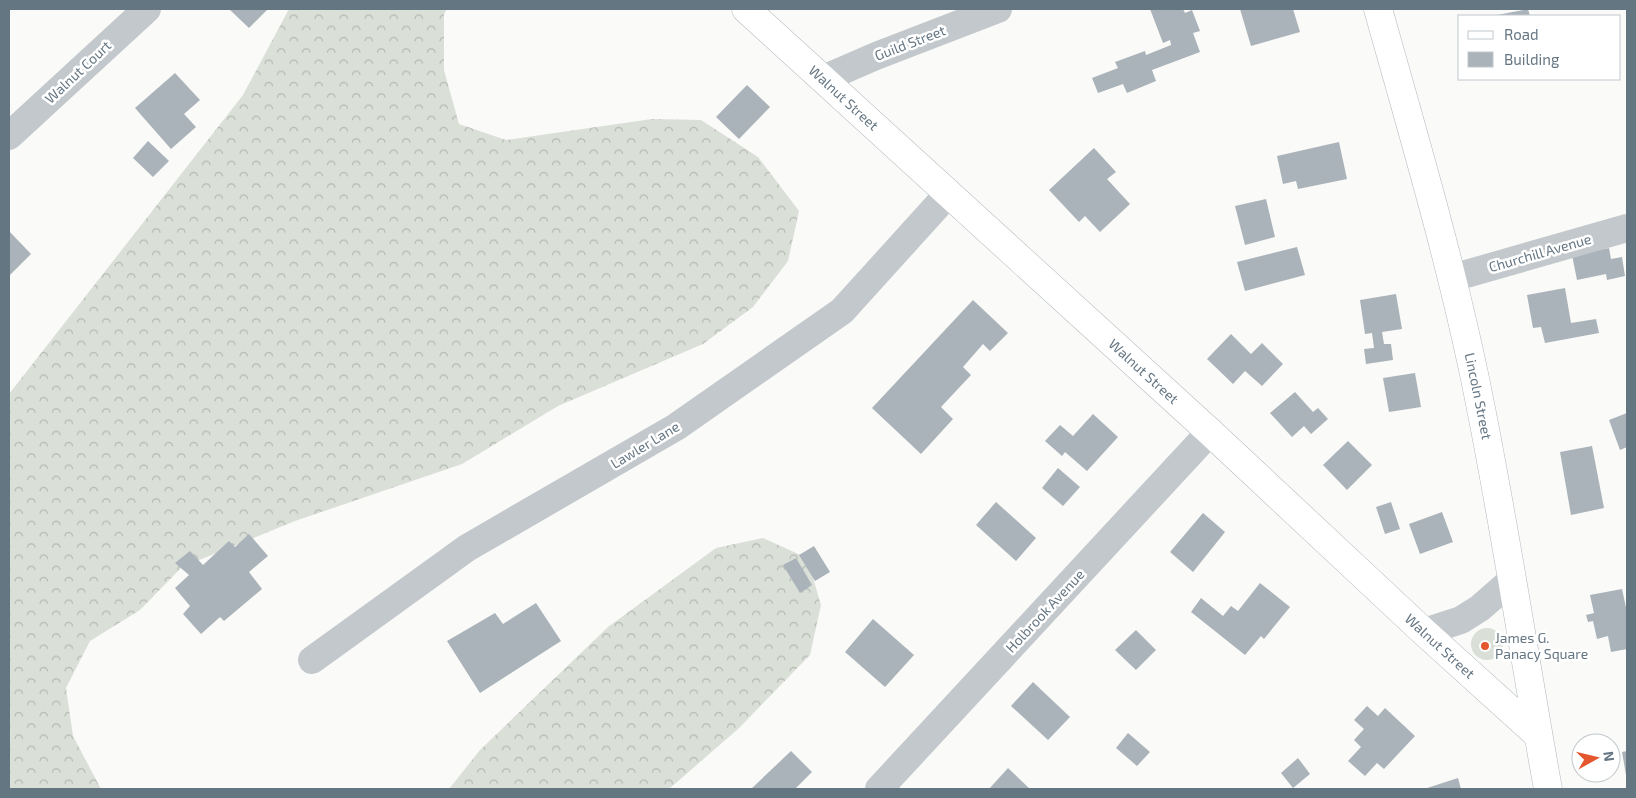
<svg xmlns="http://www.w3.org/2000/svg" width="1636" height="798" font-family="'Exo 2',sans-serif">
<defs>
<pattern id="forest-crowns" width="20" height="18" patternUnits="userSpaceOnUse" patternTransform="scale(1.25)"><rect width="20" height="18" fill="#dadfd7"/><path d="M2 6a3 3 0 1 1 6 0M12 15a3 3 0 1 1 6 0" fill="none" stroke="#b4b9b4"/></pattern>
</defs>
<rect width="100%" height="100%" fill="#fafaf8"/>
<circle fill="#dadfd7" cx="1487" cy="644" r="16"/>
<g fill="url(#forest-crowns)">
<polygon points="289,9 447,9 444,14 444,70 459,124 506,140 652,119 701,120 758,157 799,211 788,261 753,307 703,344 558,406 462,464 295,521 182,567 140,610 90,641 66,688 73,736 101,789 9,789 9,394 243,95"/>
<polygon points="763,538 807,558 821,605 810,655 738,729 669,789 449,789 480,750 608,627 716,548"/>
</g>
<g fill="#aab3b9">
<polygon points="229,9 268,9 249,28"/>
<polygon points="1150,9 1183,9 1185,13 1192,10 1200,31 1193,33 1200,52 1152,70 1156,81 1127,93 1123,84 1098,93 1092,78 1118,68 1115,62 1145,51 1146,55 1171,45 1170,40 1163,43"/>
<polygon points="1240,9 1293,9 1300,32 1251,46"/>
<polygon points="1528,9 1530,16 1497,16 1497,15"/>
<polygon points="175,73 200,100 184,114 196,127 171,149 135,108"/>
<polygon points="747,85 770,107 739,139 716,117"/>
<polygon points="148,141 169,161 153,177 133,158"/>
<polygon points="1339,142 1347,179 1298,189 1296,181 1283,184 1277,156"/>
<polygon points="1094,148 1116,172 1107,179 1130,204 1100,232 1085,216 1079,222 1049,190"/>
<polygon points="1266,199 1275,237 1245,245 1235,206"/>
<polygon points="9,231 31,254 9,276"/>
<polygon points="1297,247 1305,275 1245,291 1237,262"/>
<polygon points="1609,248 1611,259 1622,257 1625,276 1607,280 1606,274 1577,280 1572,255"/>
<polygon points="1565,288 1571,323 1596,319 1599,333 1545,343 1541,327 1533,328 1527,295"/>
<polygon points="1396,294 1402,329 1382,332 1384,344 1391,344 1393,360 1366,364 1364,349 1374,348 1372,333 1365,334 1360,300"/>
<polygon points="973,300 1008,333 990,351 983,344 963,367 971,375 941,407 953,419 921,454 872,408"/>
<polygon points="1231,334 1251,354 1262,343 1283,364 1262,386 1245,371 1233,384 1207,359"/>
<polygon points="1415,373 1421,407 1389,412 1383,378"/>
<polygon points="1295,392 1313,412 1318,408 1328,419 1311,434 1304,426 1292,437 1270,413"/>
<polygon points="1627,413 1627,447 1620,450 1609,420"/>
<polygon points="1093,414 1118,437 1087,471 1065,452 1062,456 1045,441 1060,425 1073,436"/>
<polygon points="1348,441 1372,465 1347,490 1323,465"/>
<polygon points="1592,446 1604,508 1571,515 1560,452"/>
<polygon points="1058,468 1080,487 1063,506 1042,488"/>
<polygon points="996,502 1036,538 1016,561 976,525"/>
<polygon points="1391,502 1400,529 1385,534 1376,507"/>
<polygon points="1442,512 1453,542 1420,554 1409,524"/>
<polygon points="1203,513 1225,532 1193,572 1170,552"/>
<polygon points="249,534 268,556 249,572 262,589 224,621 220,617 201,634 183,614 190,606 175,588 189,575 175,563 190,551 203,565 229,541 235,547"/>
<polygon points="814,546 830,572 815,581 799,555"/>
<polygon points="796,558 812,585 800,593 783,565"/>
<polygon points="1260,583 1290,607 1264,639 1261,636 1245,655 1191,612 1201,598 1223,616 1231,606 1238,611"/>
<polygon points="1622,589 1627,612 1627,649 1611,652 1608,636 1597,639 1593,621 1588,622 1586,615 1594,613 1590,595"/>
<polygon points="536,603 561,641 480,693 447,641 495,613 503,624"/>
<polygon points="873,619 914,655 885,687 845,652"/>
<polygon points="1136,630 1156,650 1136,670 1115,650"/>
<polygon points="1033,682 1070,717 1048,740 1011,706"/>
<polygon points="1367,706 1378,716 1385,708 1415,736 1384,769 1377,763 1365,776 1348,761 1361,747 1354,740 1364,729 1354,720"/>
<polygon points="1128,733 1150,752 1137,766 1116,748"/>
<polygon points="791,751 812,772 795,789 751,789"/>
<polygon points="1627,751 1627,775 1626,775 1622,752"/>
<polygon points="1298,758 1310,774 1293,788 1281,773"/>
<polygon points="1008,768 1030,789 989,789"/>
<polygon points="1458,778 1461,789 1424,789"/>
</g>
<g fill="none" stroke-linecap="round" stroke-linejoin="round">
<defs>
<g id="secondary">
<path id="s1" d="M746,9L1210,432L1424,632L1538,735"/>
<path id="s2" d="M1378,9C1412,130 1448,251 1474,374C1503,512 1523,651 1548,789"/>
</g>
</defs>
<use href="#secondary" stroke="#b3babf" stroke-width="29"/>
<g stroke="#c3c8cc" stroke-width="28">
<polyline points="823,79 876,56 998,9"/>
<polyline points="9,136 147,9"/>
<polyline points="1452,278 1627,228"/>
<polyline points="1424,632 1461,620 1480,608 1512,580"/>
<polyline points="312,660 467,548 676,427 842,311 948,194"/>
<polyline points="879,789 1210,432"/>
</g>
<use href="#secondary" stroke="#fff" stroke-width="28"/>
</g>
<circle fill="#e4572e" stroke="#fff" stroke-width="2" cx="1485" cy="646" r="5"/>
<g text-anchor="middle" stroke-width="5" stroke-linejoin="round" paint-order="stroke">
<g font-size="14" fill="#657683" stroke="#fff">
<text transform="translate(910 43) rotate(-21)" y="5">Guild Street</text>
<text transform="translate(78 72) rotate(-43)" y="5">Walnut Court</text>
<text dy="5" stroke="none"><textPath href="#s1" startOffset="132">Walnut Street</textPath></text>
<text transform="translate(1540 253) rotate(-16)" y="5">Churchill Avenue</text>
<text dy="5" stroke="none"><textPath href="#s1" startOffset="538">Walnut Street</textPath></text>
<text dy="5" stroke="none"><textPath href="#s2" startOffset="400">Lincoln Street</textPath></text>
<text transform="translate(645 445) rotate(-31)" y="5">Lawler Lane</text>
<text transform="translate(1045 611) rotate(-47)" y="5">Holbrook Avenue</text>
<text dy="5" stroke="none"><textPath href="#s1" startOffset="942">Walnut Street</textPath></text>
</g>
<g font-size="14" fill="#657683" stroke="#fff" text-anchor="start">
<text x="1495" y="643">James G.<tspan x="1495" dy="16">Panacy Square</tspan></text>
</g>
</g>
<rect width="1636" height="798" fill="none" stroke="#657683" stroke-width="20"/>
<rect x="1458" y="15" width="162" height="65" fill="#ffffff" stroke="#c1c8cd"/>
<rect x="1468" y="31" width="25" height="8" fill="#ffffff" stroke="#c1c8cd"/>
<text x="1504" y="40" font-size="15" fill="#657683">Road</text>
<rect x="1468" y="52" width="25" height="15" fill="#aab3b9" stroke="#c1c8cd"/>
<text x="1504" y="65" font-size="15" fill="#657683">Building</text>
<g transform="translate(1596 758) rotate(82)"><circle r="24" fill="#ffffff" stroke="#c1c8cd"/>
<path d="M0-4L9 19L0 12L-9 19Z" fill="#e4572e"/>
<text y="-8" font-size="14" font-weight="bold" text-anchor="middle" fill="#657683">N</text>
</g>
</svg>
